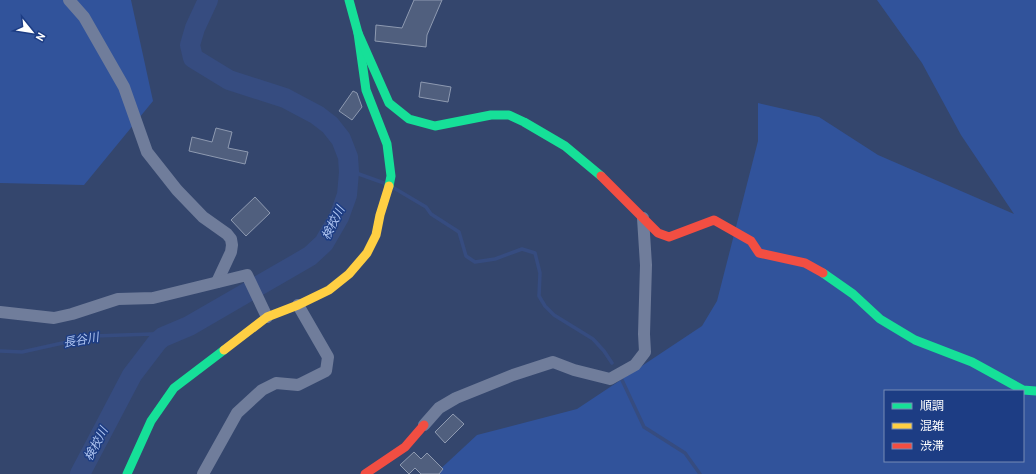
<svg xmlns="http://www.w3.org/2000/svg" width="1036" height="474" font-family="'PT Sans','Noto Sans JP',sans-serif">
<rect width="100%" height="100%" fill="#34466d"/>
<g fill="#31539b" fill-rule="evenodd">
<polygon points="0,0 131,0 153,101 84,185 0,183"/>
<path d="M877,0H1036V474H435L477,435L577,409L702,326L717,301L758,141V103L819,117L878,155L1014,214L961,135L922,63ZM885,391H1023V461H885Z"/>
</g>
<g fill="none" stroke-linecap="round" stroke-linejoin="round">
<g stroke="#364c80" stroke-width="3.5">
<polyline points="349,172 356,173 384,183"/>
<polyline points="394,188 426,207 431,214 459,232 466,256 475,262 495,259 522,249 535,253 540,273 539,296 545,306 554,315 593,339 604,351 612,363"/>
<polyline points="0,351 22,352 94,336 152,334 163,337"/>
<polyline points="622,380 644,427 685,453 700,474"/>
</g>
<polyline stroke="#364c80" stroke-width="20" points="80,474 132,375 158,341 163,337 189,326 310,256 324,243 339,217 347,195 349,172 348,157 341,139 330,125 317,115 285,98 229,80 193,58 190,45 195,28 208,0"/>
</g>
<g fill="#505f7e" stroke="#8e9ab1">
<polygon points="414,0 442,0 427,35 426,47 375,41 376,25 402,28"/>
<polygon points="421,82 451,87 448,102 419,97"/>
<polygon points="353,91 357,93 362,107 352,120 339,111"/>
<polygon points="216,128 232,132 228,148 248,152 245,164 189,151 192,137 212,142"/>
<polygon points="255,197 270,213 246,236 231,220"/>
<polygon points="453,414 464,424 445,443 435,432"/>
<polygon points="414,452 421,459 427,453 443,469 439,474 421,474 415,468 409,474 400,465"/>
</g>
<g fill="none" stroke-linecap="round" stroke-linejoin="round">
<g stroke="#707d9b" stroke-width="12">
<polyline points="69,0 84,17 124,87 147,152 177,190 203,217 227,234 231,239 232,245 231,252 217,282"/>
<polyline points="0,312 54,318 72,314 118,299 153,298 247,275 267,317"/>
<polyline points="424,425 439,408 456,398 513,375 553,362 574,370 610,379 635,365 645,352 644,334 646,265 643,218"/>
<polyline points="203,474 237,413 262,390 276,383 298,385 326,371 328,357 298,305"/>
</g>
<g stroke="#16e098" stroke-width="9">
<polyline points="349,0 358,33 366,90 387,144 391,176 389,186"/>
<polyline points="358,33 389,103 409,119 435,126 491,115 509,115 524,122 565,146 601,176"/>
<polyline points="823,273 853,294 880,319 915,340 972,362 1023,390 1036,391"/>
<polyline points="127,474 151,421 174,388 224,350"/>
</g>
<polyline stroke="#ffcf43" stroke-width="9" points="224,350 267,317 298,305 329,290 349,274 367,253 376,235 380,215 389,186"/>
<g stroke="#f24e42" stroke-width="9">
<polyline points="601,176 658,233 669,237 714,220 751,241 759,253 805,263 823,273"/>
<polyline points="365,474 405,447 424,425"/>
</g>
</g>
<g text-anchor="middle" stroke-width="3" stroke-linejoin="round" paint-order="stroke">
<g font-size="12" font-style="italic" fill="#b0c6f2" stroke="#1d3d84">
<text transform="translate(333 223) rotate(-63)" y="4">検校川</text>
<text transform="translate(81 340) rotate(-10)" y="4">長谷川</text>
<text transform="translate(96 444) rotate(-62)" y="4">検校川</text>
</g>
</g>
<rect x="884" y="390" width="140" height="72" fill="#1d3d84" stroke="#778bb5"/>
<rect x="892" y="403" width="20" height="6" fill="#16e098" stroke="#778bb5"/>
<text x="920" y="410" font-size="12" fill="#ffffff">順調</text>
<rect x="892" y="423" width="20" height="6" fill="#ffcf43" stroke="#778bb5"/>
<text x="920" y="430" font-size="12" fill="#ffffff">混雑</text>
<rect x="892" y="443" width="20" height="6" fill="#f24e42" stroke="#778bb5"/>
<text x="920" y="450" font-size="12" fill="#ffffff">渋滞</text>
<g transform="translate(32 32) rotate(120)" stroke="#1d3d84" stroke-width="3" paint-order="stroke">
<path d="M0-3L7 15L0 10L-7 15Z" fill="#ffffff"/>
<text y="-6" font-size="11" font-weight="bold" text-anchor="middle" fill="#ffffff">N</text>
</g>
</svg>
